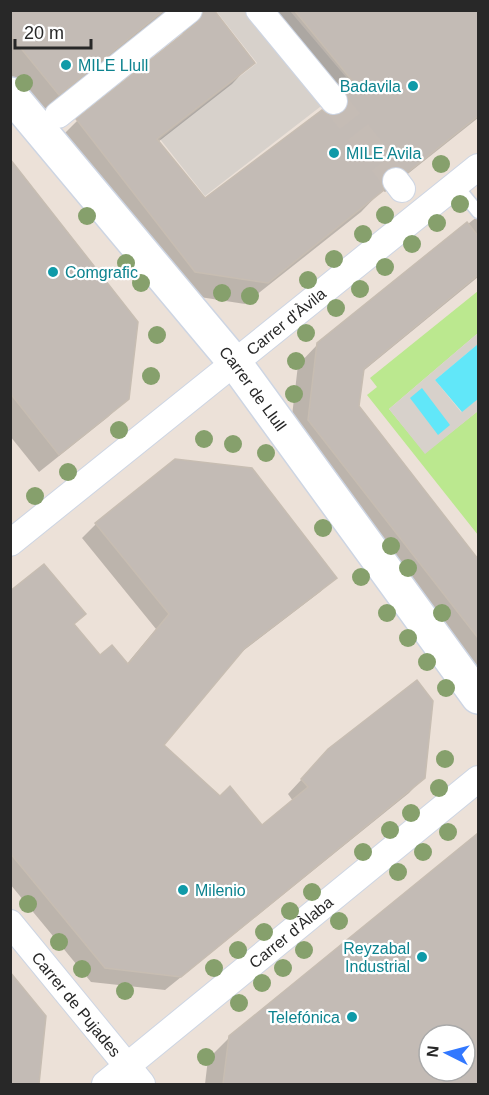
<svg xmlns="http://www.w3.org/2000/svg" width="489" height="1095" font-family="Helvetica,sans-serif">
<rect width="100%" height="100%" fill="#ece1d8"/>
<polygon fill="#bbe88f" points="478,291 478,333 389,409 425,453 478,411 478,535 367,395 377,387 370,378"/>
<g fill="#d7d1cb">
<polygon points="216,11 290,11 351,83 205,196 160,139 257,63"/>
<polygon points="478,333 478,344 435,380 461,412 478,399 478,411 425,454 389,409"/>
</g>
<g fill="#61e7f9">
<polygon points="478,344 478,399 462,412 435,380"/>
<polygon points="422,388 450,425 438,435 410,398"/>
</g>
<g fill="#0003" fill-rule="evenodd">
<polygon points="10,10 212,10 253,62 232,84 158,142 205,201 325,114 334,105 254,10 478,10 478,118 385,192 382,190 361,212 245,304 174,293 56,142 77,121 182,37 183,29 163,16 156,20 37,115 10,83"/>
<polygon points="10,161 127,398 108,417 39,472 10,436"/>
<polygon points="478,216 478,277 362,372 357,407 478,562 478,675 289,441 298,365 318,344"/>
<polygon points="96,524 335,578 320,592 235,657 162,745 220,798 262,827 293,801 288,794 314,766 423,778 409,793 165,990 91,982 10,884 10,593 84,614 73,625 99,657 126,665 156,629 82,538"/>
<path d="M473,839L478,840V1080L473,1084H205L208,1059L230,1037ZM429,1035H465V1071H429Z"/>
</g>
<g fill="#c3bbb5" stroke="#c7bdb2" stroke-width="1.5" fill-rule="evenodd">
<polygon points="10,10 164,10 59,95 10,35"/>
<polygon points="204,10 214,10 255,63 157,139 205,198 322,110 328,115 336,116 343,113 348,107 349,99 345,91 355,84 294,10 478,10 478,116 408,172 402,168 395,166 387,169 382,175 381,182 384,190 268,283 195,272 76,119 198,22"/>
<polygon points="10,159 138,322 129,399 59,455 10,393"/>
<polygon points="467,222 478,236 478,275 364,369 359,406 478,559 478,638 308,420 317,343"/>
<polygon points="175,459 252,468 337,578 245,648 164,745 220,796 230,786 262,825 308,787 301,779 328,749 417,680 433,701 425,778 181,977 105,968 10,853 10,591 44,564 86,614 74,624 100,655 112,645 128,664 169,614 95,523"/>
<path d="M478,833V1084H223L229,1036ZM429,1035H465V1071H429Z"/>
<polygon points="10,972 46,1016 39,1084 10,1084"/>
</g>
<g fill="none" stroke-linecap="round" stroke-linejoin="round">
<polyline stroke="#c5bcb5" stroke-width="26" stroke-dasharray="26 13" stroke-linecap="butt" points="334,101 396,181"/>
<defs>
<polyline id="lane" points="456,185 478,212"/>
<g id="street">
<polyline points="259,10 334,101"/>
<polyline points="58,115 189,10"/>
<polyline points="396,181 402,189"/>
<path id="s1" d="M10,543L478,167"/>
<path id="s2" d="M10,923L142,1084"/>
<path id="s3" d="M105,1084L478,779"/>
</g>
<g id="secondary">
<path id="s4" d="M10,94L235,363L478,697"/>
</g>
</defs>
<use href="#lane" stroke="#cdd5e3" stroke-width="15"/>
<use href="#street" stroke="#cdd5e3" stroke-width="28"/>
<use href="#secondary" stroke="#cdd5e3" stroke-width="36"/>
<use href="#lane" stroke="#fff" stroke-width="12"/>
<use href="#street" stroke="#fff" stroke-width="26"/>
<use href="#secondary" stroke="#fff" stroke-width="33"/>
</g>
<g fill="#86a06c">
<circle cx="24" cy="83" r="9"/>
<circle cx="441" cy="164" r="9"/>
<circle cx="460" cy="204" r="9"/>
<circle cx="385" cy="215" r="9"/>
<circle cx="87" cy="216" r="9"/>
<circle cx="437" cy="223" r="9"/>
<circle cx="363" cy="234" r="9"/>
<circle cx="412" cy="244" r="9"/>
<circle cx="334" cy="259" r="9"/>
<circle cx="126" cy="263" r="9"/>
<circle cx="385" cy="267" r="9"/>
<circle cx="308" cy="280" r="9"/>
<circle cx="141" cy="283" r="9"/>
<circle cx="360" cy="289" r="9"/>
<circle cx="222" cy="293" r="9"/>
<circle cx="250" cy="296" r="9"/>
<circle cx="336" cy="308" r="9"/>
<circle cx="306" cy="333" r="9"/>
<circle cx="157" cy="335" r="9"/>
<circle cx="296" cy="361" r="9"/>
<circle cx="151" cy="376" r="9"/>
<circle cx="294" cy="394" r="9"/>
<circle cx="119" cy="430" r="9"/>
<circle cx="204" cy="439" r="9"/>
<circle cx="233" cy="444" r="9"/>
<circle cx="266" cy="453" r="9"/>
<circle cx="68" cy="472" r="9"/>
<circle cx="35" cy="496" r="9"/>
<circle cx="323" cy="528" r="9"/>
<circle cx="391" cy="546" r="9"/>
<circle cx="408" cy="568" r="9"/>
<circle cx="361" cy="577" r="9"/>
<circle cx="387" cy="613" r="9"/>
<circle cx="442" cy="613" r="9"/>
<circle cx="408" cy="638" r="9"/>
<circle cx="427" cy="662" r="9"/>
<circle cx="446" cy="688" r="9"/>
<circle cx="445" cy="759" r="9"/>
<circle cx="439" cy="788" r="9"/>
<circle cx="411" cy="813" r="9"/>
<circle cx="390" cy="830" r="9"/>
<circle cx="448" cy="832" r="9"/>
<circle cx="363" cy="852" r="9"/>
<circle cx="423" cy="852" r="9"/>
<circle cx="398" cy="872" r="9"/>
<circle cx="312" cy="892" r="9"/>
<circle cx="28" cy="904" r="9"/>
<circle cx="290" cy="911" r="9"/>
<circle cx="339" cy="921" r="9"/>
<circle cx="264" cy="932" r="9"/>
<circle cx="59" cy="942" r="9"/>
<circle cx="238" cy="950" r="9"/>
<circle cx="304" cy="950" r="9"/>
<circle cx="214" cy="968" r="9"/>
<circle cx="283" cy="968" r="9"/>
<circle cx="82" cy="969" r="9"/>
<circle cx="262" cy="983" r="9"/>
<circle cx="125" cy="991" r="9"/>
<circle cx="239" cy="1003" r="9"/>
<circle cx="206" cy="1057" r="9"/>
</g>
<g fill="#0f9aa8" stroke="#fff" stroke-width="2">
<circle cx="66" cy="65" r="6"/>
<circle cx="413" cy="86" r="6"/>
<circle cx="334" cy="153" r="6"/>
<circle cx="53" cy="272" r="6"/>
<circle cx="183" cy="890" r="6"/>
<circle cx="422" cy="957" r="6"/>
<circle cx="352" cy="1017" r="6"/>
</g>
<g text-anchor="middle" stroke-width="4.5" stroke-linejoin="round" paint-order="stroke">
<g font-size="16" fill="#0d838f" stroke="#fff" text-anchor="start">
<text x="78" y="71">MILE Llull</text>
<text x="401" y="92" text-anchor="end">Badavila</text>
<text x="346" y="159">MILE Avila</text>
<text x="65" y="278">Comgrafic</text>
<text x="195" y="896">Milenio</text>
<text x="410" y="954" text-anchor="end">Reyzabal<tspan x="410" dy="18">Industrial</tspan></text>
<text x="340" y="1023" text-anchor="end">Telefónica</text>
</g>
<g font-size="16" fill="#282828" stroke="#fff">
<text dy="6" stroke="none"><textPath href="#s1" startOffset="354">Carrer d'Àvila</textPath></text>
<text dy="6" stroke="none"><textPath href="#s4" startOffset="382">Carrer de Llull</textPath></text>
<text dy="6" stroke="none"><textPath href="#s3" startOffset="240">Carrer d'Àlaba</textPath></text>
<text dy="6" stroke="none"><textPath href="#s2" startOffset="105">Carrer de Pujades</textPath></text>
</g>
</g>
<rect width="489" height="1095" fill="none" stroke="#282828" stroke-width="24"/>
<g transform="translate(447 1053) rotate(276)"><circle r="28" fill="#ffffff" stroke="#a9a9a9" stroke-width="1.5"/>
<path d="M0-4.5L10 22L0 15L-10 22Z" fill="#3278ff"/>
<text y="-9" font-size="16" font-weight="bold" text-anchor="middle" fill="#282828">N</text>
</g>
<path d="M15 39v9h76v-9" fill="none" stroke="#282828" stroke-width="3"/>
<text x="24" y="39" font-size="18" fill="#282828" stroke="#ffffff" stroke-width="4.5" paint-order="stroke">20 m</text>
</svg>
